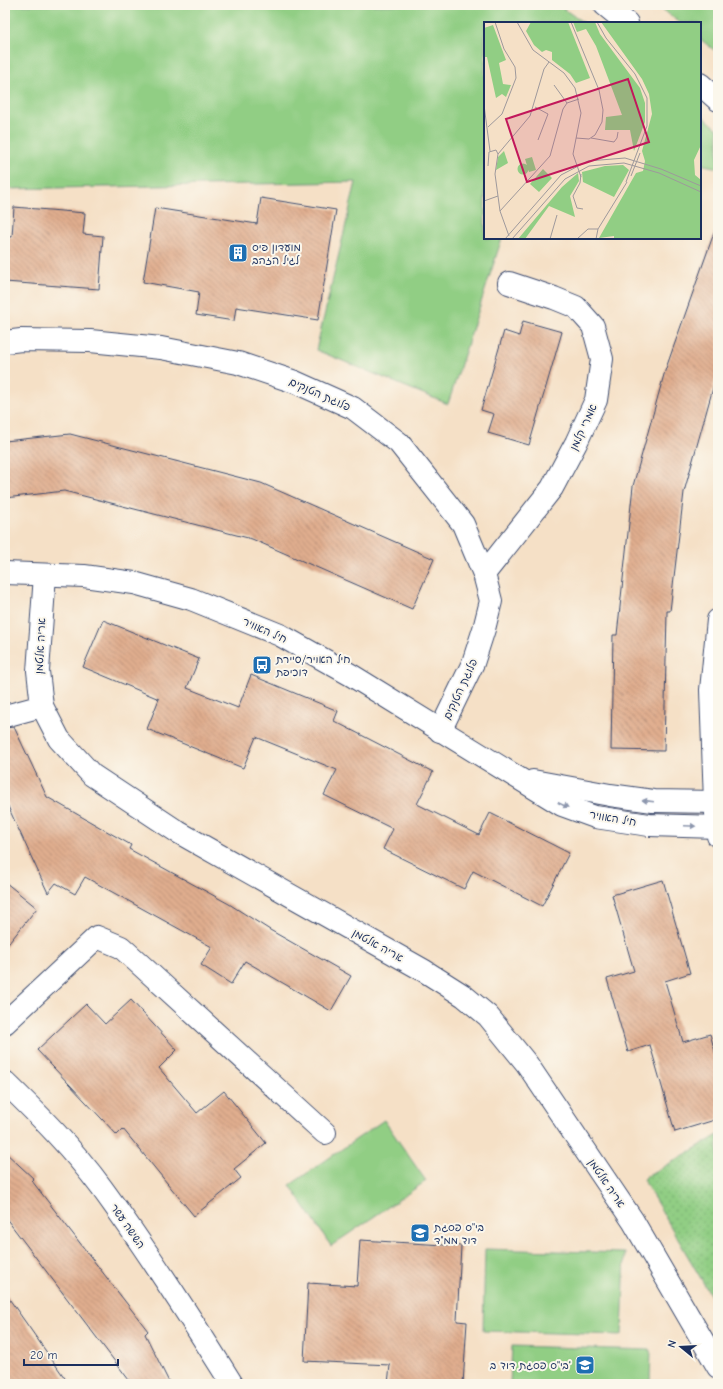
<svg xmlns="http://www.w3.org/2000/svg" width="723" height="1389" font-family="'Comic Neue','Playpen Sans Hebrew',sans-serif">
<defs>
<pattern id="park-dots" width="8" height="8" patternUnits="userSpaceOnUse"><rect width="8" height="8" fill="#91ce84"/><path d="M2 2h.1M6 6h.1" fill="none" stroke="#7cb174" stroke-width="1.8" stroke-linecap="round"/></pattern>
<pattern id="building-back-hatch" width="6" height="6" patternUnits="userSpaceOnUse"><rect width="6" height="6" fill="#e0ad8e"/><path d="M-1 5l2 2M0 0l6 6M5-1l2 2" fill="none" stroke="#b58d77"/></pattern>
</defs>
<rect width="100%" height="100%" fill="#fbf7ec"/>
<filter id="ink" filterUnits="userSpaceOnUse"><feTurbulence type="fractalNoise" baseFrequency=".025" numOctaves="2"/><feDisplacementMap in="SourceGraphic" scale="8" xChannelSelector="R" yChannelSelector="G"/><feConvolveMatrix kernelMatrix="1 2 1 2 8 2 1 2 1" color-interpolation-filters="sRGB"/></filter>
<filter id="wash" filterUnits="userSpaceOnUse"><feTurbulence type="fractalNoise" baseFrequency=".012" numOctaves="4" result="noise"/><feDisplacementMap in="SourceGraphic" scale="16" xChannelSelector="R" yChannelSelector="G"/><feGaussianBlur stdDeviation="0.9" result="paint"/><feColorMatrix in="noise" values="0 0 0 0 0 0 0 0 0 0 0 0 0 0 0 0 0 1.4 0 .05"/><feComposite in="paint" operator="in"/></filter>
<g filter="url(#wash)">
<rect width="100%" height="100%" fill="#f5e0c6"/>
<g fill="#91ce84" stroke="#567e71">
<polygon points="5,5 558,5 584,23 485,23 485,238 502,238 448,404 316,350 356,182 5,189"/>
<polygon points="657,5 718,5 718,53 700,39 700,23 680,23"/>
<polygon points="700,114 718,129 718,168 700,164"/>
<polygon points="384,1120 426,1181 331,1246 290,1185"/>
<polygon points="485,1249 625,1253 622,1335 483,1331"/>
<polygon points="512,1346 651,1350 650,1384 510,1384"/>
</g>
<polygon fill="url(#park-dots)" stroke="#567e71" points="718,1135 718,1308 643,1179"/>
<g id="blocks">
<g fill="url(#building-back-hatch)">
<polygon points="261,198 336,210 318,320 236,307 234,321 196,315 199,292 143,282 155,208 257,224"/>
<polygon points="14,207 85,213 83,234 103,236 99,289 5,282 5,236 12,237"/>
<polygon points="714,233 718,233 718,370 684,492 670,611 667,611 664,751 611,750 613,635 617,635 633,486 665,371"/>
<polygon points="523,321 562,332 529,445 488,433 494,414 481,410 504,331 519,336"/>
<polygon points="70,434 261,483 434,559 412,609 252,539 64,491 5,498 5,441"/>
<polygon points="103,620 199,659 187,688 238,708 251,675 338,711 334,721 433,772 417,804 479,835 490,813 569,853 542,906 473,871 464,889 383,849 393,829 324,795 337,770 256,737 243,768 147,729 159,699 83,667"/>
<polygon points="14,727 47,797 131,845 129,849 229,904 270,930 351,976 331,1011 245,961 231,984 201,965 212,947 85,877 75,894 56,883 48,893 5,800 5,728"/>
<polygon points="663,880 690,973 665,981 683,1042 710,1034 718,1062 718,1119 675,1132 650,1045 628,1052 607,979 634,971 612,895"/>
<polygon points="5,882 37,908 5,948"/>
<polygon points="131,1000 177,1050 159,1068 197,1113 224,1091 266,1143 234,1169 241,1178 194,1216 123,1129 117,1135 37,1050 86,1004 105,1024"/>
<polygon points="5,1152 34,1179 32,1181 148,1331 145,1334 170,1384 132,1384 5,1217"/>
<polygon points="360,1240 461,1246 457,1321 467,1322 463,1384 388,1384 390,1365 304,1361 308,1283 357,1286"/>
<polygon points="5,1293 69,1384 5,1384"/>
</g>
</g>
</g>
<g filter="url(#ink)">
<use href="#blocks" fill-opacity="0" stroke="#3c4a6e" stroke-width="1"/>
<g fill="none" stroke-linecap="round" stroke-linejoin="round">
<defs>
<g id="minor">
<polyline points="605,5 627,23"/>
<polyline points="700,84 718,100"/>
<polyline points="5,342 21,340 90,341 161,348 238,363 295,382 353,408 399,443 463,524 484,574 491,601 484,629 473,663 440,731"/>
<polyline points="5,573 84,576 134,583 191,599 280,635 351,675 562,805 595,817 649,825 718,827"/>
<polyline points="484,574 552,488 576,443 596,400 602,359 593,326 576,307 554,298 509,283"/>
<polyline points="45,575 38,671 42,706 59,739 92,775 178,832 423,970 464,996 488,1016 527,1064 633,1221 718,1367"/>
<polyline points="5,716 42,706"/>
<polyline points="533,781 610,795 653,801 718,802"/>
<polyline points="5,1023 97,937 121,947 325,1133"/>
<path d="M5,1082C39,1115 73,1149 101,1187C148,1251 190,1317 232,1384"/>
</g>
<polyline id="major" points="718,620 711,690 715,802 718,836"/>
</defs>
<use href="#minor" stroke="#3c4a6e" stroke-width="24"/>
<use href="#major" stroke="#3c4a6e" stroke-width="24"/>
<use href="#minor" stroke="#fff" stroke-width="22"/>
<use href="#major" stroke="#fff" stroke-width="22"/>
</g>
<defs><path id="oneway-solid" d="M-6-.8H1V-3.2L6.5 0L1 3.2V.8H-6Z"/></defs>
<g fill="#8d97ae">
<use href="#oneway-solid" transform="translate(648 801) rotate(-173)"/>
<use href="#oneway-solid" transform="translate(563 805) rotate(26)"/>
<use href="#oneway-solid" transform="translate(690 826) rotate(2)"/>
</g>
</g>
<defs>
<symbol id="building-square" viewBox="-11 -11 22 22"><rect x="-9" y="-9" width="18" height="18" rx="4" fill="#1f6fb2" stroke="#fbf7ec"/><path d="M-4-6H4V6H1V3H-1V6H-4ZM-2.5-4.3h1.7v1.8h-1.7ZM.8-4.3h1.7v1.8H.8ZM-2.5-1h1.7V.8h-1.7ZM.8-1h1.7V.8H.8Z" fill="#fff"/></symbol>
<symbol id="bus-square" viewBox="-11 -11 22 22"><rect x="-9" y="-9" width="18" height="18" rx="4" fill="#1f6fb2" stroke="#fbf7ec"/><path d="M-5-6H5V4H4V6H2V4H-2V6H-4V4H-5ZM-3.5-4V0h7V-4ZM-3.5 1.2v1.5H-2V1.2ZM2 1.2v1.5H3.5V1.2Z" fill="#fff"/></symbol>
<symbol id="school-square" viewBox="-11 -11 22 22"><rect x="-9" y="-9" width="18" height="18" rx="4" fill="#1f6fb2" stroke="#fbf7ec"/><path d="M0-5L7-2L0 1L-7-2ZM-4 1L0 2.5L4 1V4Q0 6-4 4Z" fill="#fff"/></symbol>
</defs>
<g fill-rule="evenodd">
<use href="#building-square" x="227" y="242" width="22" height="22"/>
<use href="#bus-square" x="251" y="654" width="22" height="22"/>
<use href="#school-square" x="409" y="1222" width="22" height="22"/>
<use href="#school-square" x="574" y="1354" width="22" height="22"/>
</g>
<g text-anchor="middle" stroke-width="4" stroke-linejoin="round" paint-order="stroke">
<g font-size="11" fill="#1b2f5e" stroke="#fbf7ec" text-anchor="start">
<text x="252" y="251">מועדון פיס<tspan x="252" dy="13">לגיל הזהב</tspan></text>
<text x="276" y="663">חיל האויר/סיירת<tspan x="276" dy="13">דוכיפת</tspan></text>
<text x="434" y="1231">בי"ס פסגת<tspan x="434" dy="13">דוד ממ"ד</tspan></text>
<text x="571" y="1369" text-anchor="end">בי"ס פסגת דוד ב'</text>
</g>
<g font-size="11" fill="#1b2f5e" stroke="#fbf7ec">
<text transform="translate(320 394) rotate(24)" y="4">פלוגת הטנקים</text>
<text transform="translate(583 427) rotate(-65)" y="4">אמרי קלמן</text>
<text transform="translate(265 630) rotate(24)" y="4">חיל האוויר</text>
<text transform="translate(40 646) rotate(-87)" y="4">אריה אלטמן</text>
<text transform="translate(460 689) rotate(-65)" y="4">פלוגת הטנקים</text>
<text transform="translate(613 818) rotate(10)" y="4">חיל האוויר</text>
<text transform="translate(378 945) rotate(29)" y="4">אריה אלטמן</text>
<text transform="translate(607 1183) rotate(56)" y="4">אריה אלטמן</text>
<text transform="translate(128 1226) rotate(55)" y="4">השישה עשר</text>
</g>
</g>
<g transform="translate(484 22)">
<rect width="217" height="217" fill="#f5e0c6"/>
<path d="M47,0H84L106,56L92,61L86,52L68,38V30L62,28L58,30L50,23L42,9ZM89,0H111L116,12L156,66L161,81V100L150,129L146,108H121L122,95L138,93L112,24L102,7L93,10ZM117,0H217V123L210,138L211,153L217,158V217H130V214L115,216L152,151L159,149L161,139L158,129L168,92L165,72L158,57ZM48,135L52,148L45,150L41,137ZM33.5 147a5.5 5.5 0 1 1 11 0a5.5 5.5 0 1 1-11 0ZM139,143L145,148L130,175L99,160L98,150L121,144Z" fill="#91ce84"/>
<path d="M9,3L22,38L15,41L19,62L27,63L22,75L18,72L12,76L3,35H0V6ZM20,129L24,141L12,148L14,135ZM59,147L68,156L55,170L46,162ZM94,151L95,159L86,174L91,195L65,184L41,217H34L78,165Z" fill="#91ce84"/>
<path fill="none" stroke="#9e999c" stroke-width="1" d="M33,0L49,28L80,51L91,66L97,91L89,132L97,155M87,0L115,68L119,88L118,100L111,113L105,117L92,116M113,0L122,16L151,52L163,76V104L142,160M70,63L83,81M0,83L6,129M51,85L64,92L54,118M4,105L18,92L32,56L31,45L20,27L11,0M107,116L130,120L133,116L134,110M14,132L46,94L60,47L65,40M4,144L5,130L12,128L14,132L11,152L16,189L25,214M97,152L96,161L89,174L93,186L99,187M147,154L156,131M0,179L14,174M16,189L66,134L79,87L83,81L95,77M21,217L77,153L104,139L141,136L177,147L217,164M28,217L81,157L105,144L140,141L175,151L217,170M66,217L73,193M93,217L104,207H114M112,217L114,207L143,160"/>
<path fill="#c2185b" fill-opacity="0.15" stroke="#c2185b" stroke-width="2" d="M144,57L165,120L43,160L22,97Z"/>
<rect width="217" height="217" fill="none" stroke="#1b2f5e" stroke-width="2"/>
</g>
<rect width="723" height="1389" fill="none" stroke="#fbf7ec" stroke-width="20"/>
<g transform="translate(681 1347) rotate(288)" stroke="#fbf7ec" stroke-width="3" paint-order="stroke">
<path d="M0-3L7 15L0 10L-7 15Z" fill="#1b2f5e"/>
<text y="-6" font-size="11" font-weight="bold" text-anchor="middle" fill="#1b2f5e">N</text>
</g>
<path d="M24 1359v6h94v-6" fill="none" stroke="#1b2f5e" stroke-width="2"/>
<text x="30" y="1359" font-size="12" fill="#1b2f5e" stroke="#fbf7ec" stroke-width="3" paint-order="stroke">20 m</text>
</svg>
